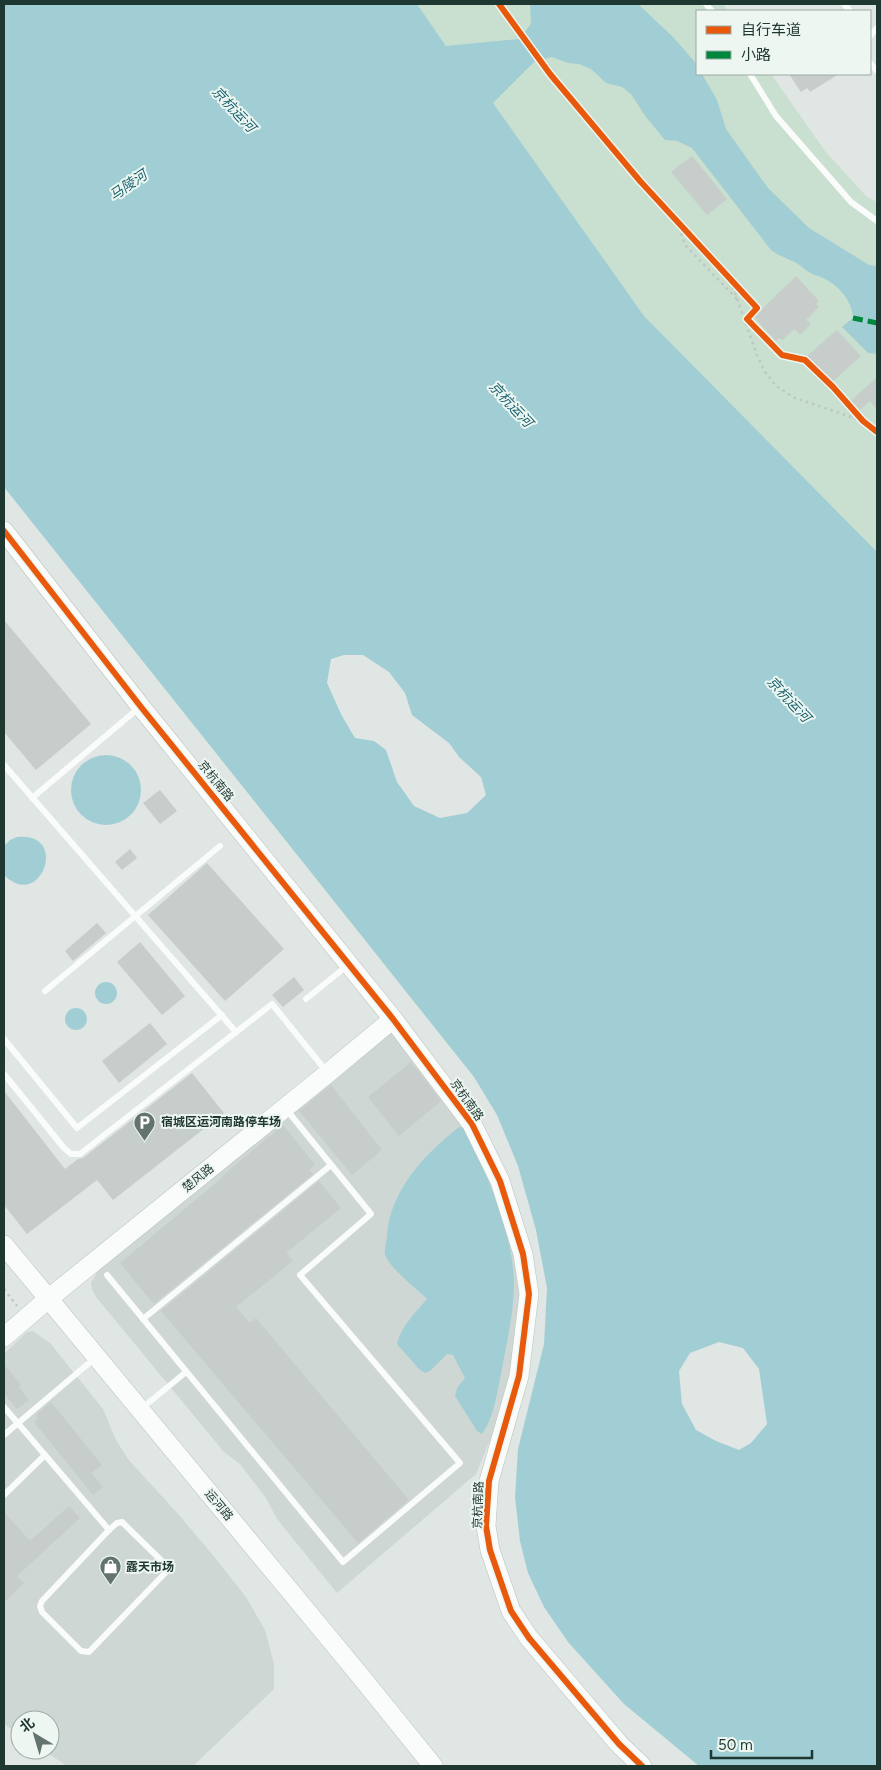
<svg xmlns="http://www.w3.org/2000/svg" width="881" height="1770" font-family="Figtree,'Noto Sans SC',sans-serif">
<rect width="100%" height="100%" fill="#e0e6e3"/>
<g fill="#ced7d3">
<polygon points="394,1027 482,1155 509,1228 521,1292 510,1371 493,1433 476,1474 337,1593 277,1519 266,1498 240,1464 224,1452 96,1297 92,1289 91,1283 98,1271"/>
<polygon points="33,1331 50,1343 103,1409 116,1440 128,1459 179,1515 216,1559 246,1597 265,1630 274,1664 274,1689 193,1766 67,1766 43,1750 50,1750 50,1720 20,1720 20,1735 4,1724 4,1354 27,1332"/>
</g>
<polygon fill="#c9dfcf" points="417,4 723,4 728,11 697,11 697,74 771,74 825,151 867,197 877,202 877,557 644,316 446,46"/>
<g fill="#a1ced4" fill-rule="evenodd">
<path d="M4,4H417L446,46L519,39L531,24L530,4H638L673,37L694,61L697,66V74H702L717,100L726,129L768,188L809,228L869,265L877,266V354L868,353L842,327L853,318C852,299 836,282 818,276C812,274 816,276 811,273C806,271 803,267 798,264C789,259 779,256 771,250L692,148L677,141L665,140L646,117L631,94L622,87L606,83L591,69L579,64L568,63L552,57L535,61L493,103L644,316L877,552V1766H699L624,1704L568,1642L544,1607L528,1573L520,1541L515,1497L518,1449L544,1344L547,1288L536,1230L518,1166L497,1115L474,1077L4,487ZM344,655H363L389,672L405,693L412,715L449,743L459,757L481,777L486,795L467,813L440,818L414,806L397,782L386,750L374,741L355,738L342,716L327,683L331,659ZM719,1342L743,1348L759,1369L767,1424L751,1443L739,1450L716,1441L696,1430L682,1404L679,1371L690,1353Z"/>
<circle cx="106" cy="790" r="35"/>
<path d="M17,837C70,831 41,912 4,875V846L10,840Z"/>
<circle cx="106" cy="993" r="11"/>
<circle cx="76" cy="1019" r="11"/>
<path d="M459,1127L465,1128C486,1174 513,1231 514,1283C514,1312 507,1341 502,1369C497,1391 495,1416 482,1434L477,1431L455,1396L457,1388L465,1378L453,1355L447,1354L430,1371L425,1373L419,1369L397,1344C401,1326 416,1312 427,1299C417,1289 388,1267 385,1254C384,1249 387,1241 387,1235C391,1189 424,1155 459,1127Z"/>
</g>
<g fill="#c7cdca">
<polygon points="789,74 839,74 810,92 807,88 801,92"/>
<polygon points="692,156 727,199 707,215 671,172"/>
<polygon points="796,276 819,301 816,304 819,307 806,320 811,324 800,335 794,329 783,340 779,338 776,341 754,317"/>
<polygon points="837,330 861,356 831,383 807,356"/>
<polygon points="877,377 877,409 870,401 860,410 851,401"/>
<polygon points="4,620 91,724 36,770 4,732"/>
<polygon points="160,790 177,811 160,824 143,803"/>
<polygon points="130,849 137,858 122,870 115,862"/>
<polygon points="207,863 284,949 225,1001 148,915"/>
<polygon points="97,923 106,933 73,961 65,951"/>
<polygon points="140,942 185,996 162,1015 117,962"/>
<polygon points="294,977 304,990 283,1007 272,995"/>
<polygon points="150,1023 167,1044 119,1083 102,1061"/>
<polygon points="411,1062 441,1101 399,1136 368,1097"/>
<polygon points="192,1073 224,1113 113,1200 97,1180 27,1234 4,1205 4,1091 65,1169 78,1159 83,1158"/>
<polygon points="331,1085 382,1150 352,1175 299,1111"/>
<polygon points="283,1125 315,1165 309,1170 313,1174 155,1303 152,1302 120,1263 223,1177 222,1176"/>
<polygon points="319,1181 341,1208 286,1253 293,1261 236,1307 250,1323 256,1318 409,1500 358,1543 161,1311"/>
<polygon points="4,1364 21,1385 19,1387 29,1400 17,1409 4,1393"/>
<polygon points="51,1402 102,1465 91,1473 103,1487 93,1495 34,1422 38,1418 36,1415"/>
<polygon points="69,1506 80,1518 17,1576 24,1583 4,1602 4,1512 30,1541"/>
</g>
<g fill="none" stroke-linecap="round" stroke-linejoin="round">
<defs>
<g id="secondary">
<polyline points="4,531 141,707 393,1019 472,1124 500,1181 523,1254 529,1294 519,1376 489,1481 486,1526 490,1550 511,1611 529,1638 619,1744 642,1766"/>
<polyline points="4,1245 362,1678 433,1766"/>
<polyline points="4,1337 48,1299 328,1073 393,1019"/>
</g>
</defs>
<use href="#secondary" stroke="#b9c2be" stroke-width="20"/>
<g stroke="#bec7c5" stroke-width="2.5" stroke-dasharray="2.5 4" stroke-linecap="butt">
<polyline points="677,221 685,245 737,299"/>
<polyline points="727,275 734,290 757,355 765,372 776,386 795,398 863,421"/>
<polyline points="4,1289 17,1306"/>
</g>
<g stroke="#fafbfb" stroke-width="6">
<polyline points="706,4 712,11"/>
<polyline points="844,4 850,11"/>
<polyline points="870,36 877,28"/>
<polyline points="870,63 877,71"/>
<polyline points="750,74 776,116 851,202 877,221"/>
<polyline points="4,765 236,1032"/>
<polyline points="32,798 140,707"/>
<polyline points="45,991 220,846"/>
<polyline points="306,999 348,965"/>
<polyline points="4,1039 77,1128 222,1015"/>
<polyline points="4,1074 64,1148 71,1154 80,1154 272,1004 327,1072"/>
<polyline points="107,1275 343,1562 460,1463 300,1275 371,1214 286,1109"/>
<polyline points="143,1319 331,1165"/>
<polyline points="4,1407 109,1530"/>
<polyline points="141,1409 186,1372"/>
<polyline points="4,1435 95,1358"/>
<polyline points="4,1495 45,1455"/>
<polygon points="122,1522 168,1567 168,1570 89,1652 81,1651 42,1612 40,1606 42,1601 109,1530 117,1523"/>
</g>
<use href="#secondary" stroke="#fafbfb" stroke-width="19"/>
<polyline stroke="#00873e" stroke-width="5" stroke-dasharray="10 5" stroke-linecap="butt" points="853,318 877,323"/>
<defs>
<g id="cycleway">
<polyline points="499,4 550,74 640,181 757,308 747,319 782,355 805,360 833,387 863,421 877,432"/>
<polyline points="4,531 141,707 393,1019 472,1124 500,1181 523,1254 529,1294 519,1376 489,1481 486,1526 490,1550 511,1611 529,1638 619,1744 642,1766"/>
</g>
</defs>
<use href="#cycleway" stroke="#edf6f1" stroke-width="9"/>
<use href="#cycleway" stroke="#e8590c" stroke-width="6"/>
</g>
<defs>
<symbol id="parking-pin" viewBox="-11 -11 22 30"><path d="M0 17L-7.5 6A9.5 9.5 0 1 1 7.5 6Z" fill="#63746f" stroke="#edf6f1"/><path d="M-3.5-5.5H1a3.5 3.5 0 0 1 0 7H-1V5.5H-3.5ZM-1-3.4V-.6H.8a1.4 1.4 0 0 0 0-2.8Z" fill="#fff"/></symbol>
<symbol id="shop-pin" viewBox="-11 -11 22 30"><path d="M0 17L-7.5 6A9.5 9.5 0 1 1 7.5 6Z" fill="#63746f" stroke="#edf6f1"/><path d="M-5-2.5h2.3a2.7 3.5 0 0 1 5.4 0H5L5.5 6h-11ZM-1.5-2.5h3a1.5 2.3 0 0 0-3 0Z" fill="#fff"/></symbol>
</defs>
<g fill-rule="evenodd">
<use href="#parking-pin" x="132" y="1110" width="25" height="34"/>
<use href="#shop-pin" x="98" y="1554" width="25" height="34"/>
</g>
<g text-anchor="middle" stroke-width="4" stroke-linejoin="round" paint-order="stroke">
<g font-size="12" fill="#1f3731" stroke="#edf6f1">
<text transform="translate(216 781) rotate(51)" y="4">京杭南路</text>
<text transform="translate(467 1100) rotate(55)" y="4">京杭南路</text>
<text transform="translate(198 1178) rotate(-39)" y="4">楚风路</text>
<text transform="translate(219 1505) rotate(50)" y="4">运河路</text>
<text transform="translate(478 1505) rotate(-88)" y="4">京杭南路</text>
</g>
<g font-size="12" font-weight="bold" fill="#1f3731" stroke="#edf6f1" text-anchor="start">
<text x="161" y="1126">宿城区运河南路停车场</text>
<text x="126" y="1571">露天市场</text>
</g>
<g font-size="14" font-style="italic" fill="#1c6471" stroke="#edf6f1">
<text transform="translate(234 109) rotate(47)" y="5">京杭运河</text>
<text transform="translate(128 185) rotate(-34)" y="5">马陵河</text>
<text transform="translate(511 404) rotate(47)" y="5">京杭运河</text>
<text transform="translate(789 699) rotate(47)" y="5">京杭运河</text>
</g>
</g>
<rect width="881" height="1770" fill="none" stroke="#1f3731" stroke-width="10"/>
<rect x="696" y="10" width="175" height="65" fill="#edf6f1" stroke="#9baaa4"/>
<rect x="706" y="26" width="25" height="8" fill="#e8590c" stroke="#9baaa4"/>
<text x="741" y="35" font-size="15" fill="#1f3731">自行车道</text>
<rect x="706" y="51" width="25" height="8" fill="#00873e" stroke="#9baaa4"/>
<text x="741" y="60" font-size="15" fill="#1f3731">小路</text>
<g transform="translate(35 1735) rotate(322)"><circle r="24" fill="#edf6f1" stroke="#9baaa4"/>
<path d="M0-4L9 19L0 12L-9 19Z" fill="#63746f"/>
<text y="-8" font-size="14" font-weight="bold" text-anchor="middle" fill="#1f3731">北</text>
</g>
<path d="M711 1750v8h101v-8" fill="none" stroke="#1f3731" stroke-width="2.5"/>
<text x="718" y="1750" font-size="15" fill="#1f3731" stroke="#edf6f1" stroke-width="4" paint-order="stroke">50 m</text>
</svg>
